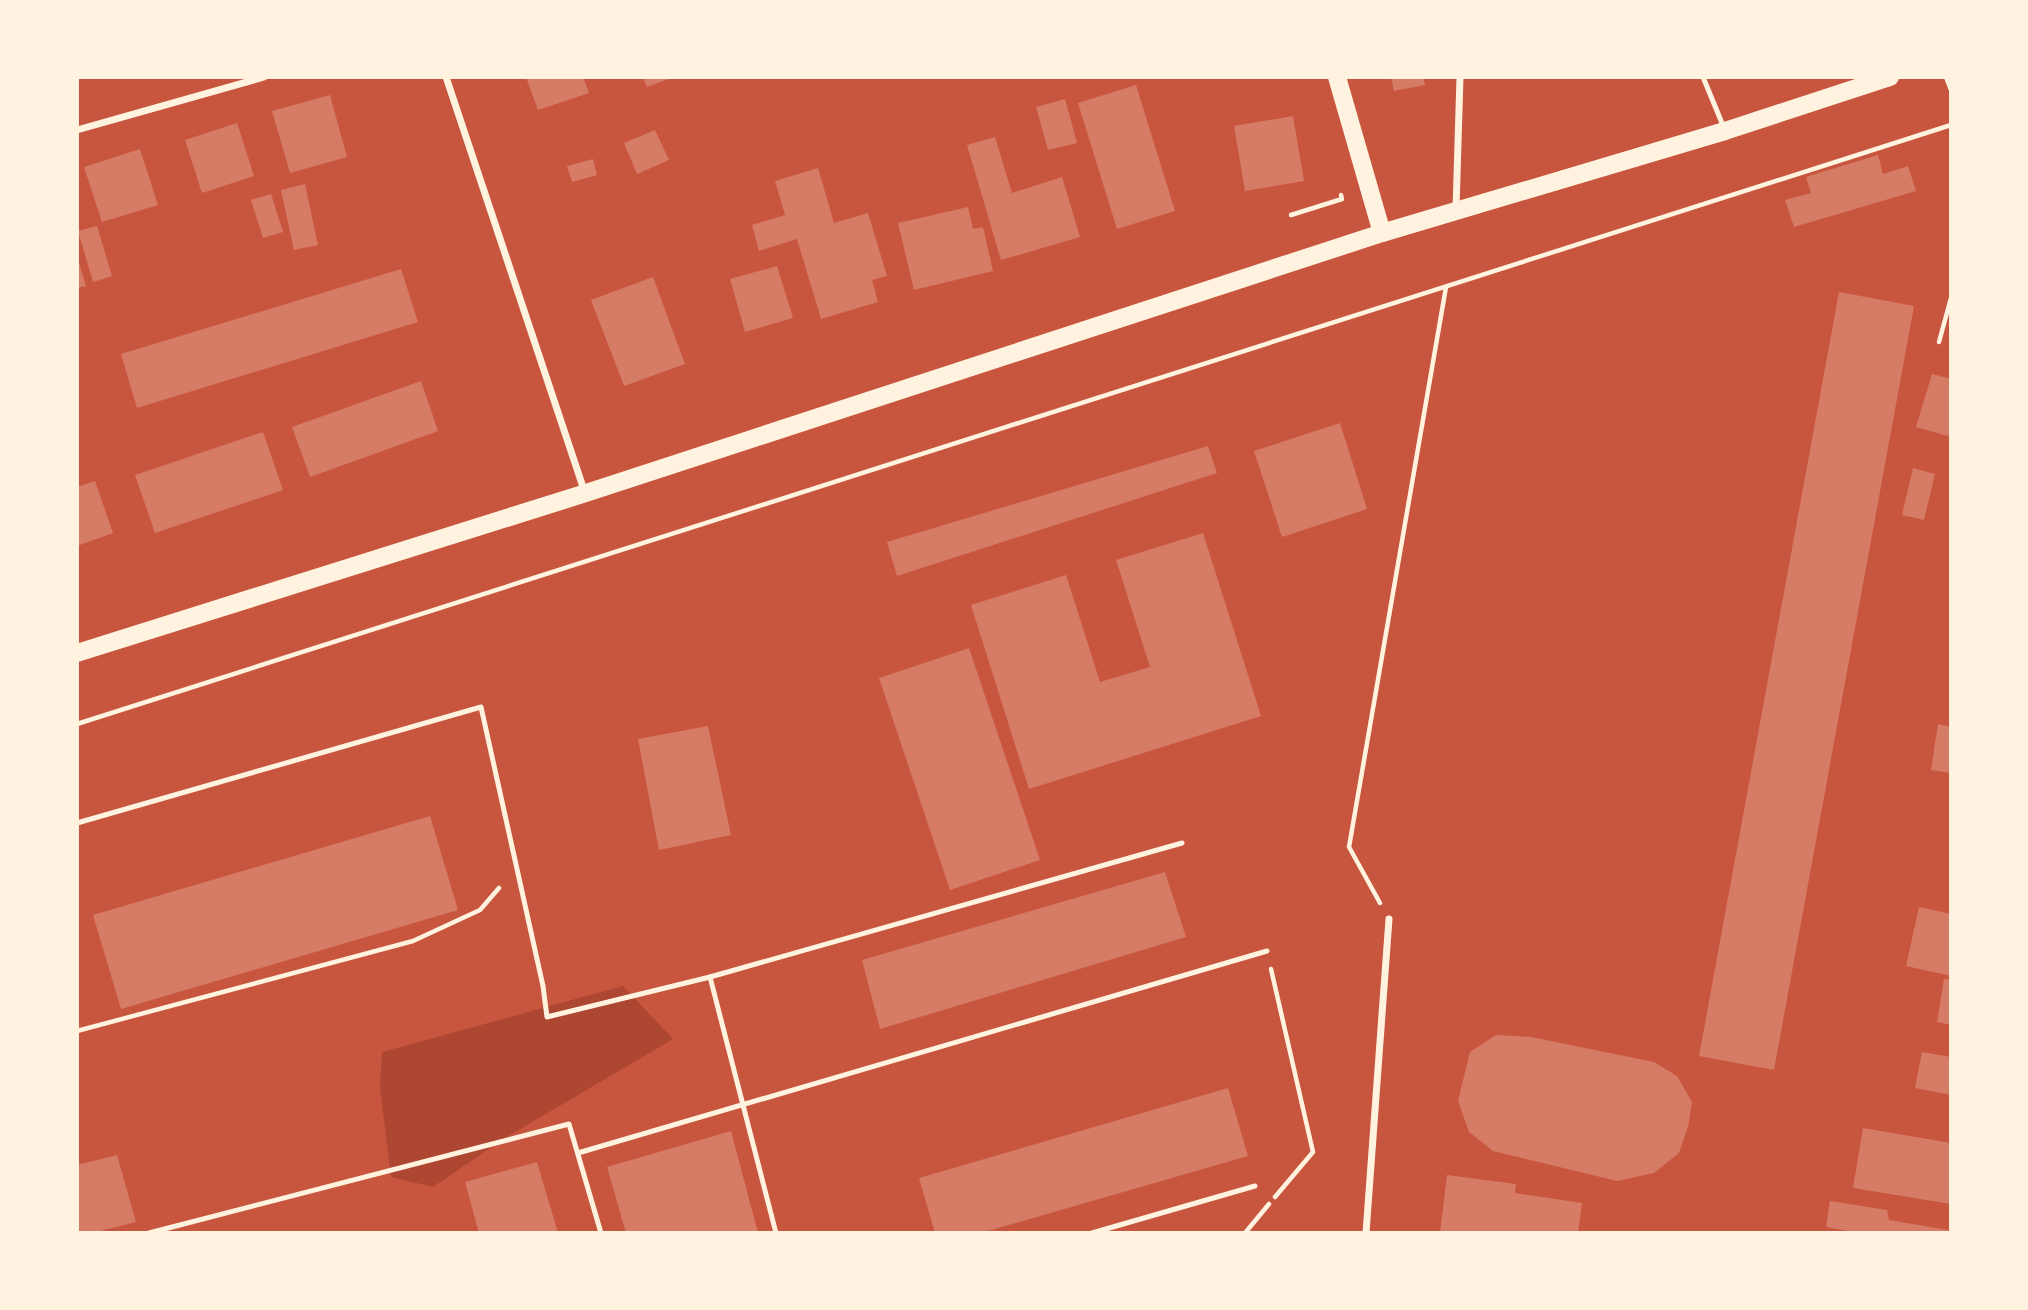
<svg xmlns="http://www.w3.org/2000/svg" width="2028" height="1310" font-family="'Alegreya Sans',sans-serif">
<rect width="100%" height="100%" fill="#c8553d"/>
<polygon fill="#ae4732" points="623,986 673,1039 505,1138 433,1187 391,1177 380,1087 382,1052"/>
<g fill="#d67c66">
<polygon points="526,77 583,77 589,93 538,110"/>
<polygon points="643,77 674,77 647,87"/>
<polygon points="1391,77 1423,77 1425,85 1394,91"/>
<polygon points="1136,85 1175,211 1117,229 1078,103"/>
<polygon points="330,95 347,157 290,173 272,111"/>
<polygon points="1065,99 1077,143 1048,150 1036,107"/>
<polygon points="1293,116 1304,181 1245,191 1234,126"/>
<polygon points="237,123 254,176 202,193 185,140"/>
<polygon points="655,130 669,160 637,174 624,143"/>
<polygon points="995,137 1012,193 1062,177 1080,237 1001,260 967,145"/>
<polygon points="140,149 158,205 102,222 84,167"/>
<polygon points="1878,155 1883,174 1908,166 1916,191 1794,227 1785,200 1811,193 1806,177"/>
<polygon points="593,159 597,175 572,182 567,166"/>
<polygon points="818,168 834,223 868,213 887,276 872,280 878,302 821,319 797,239 759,251 752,225 785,215 775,181"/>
<polygon points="305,184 318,245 294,250 281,190"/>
<polygon points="271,194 283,232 263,238 251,200"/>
<polygon points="968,207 973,229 983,227 993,271 914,290 898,223"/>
<polygon points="97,226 112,276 93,282 78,231"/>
<polygon points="77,256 86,286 77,288"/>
<polygon points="777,266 793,318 745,332 730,279"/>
<polygon points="401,269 418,322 137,408 121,354"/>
<polygon points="653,277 685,364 624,386 591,300"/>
<polygon points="1839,292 1914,306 1774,1070 1699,1056"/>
<polygon points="1932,374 1951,379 1951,437 1916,427"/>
<polygon points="421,381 438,431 310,477 292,427"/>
<polygon points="1340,423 1367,509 1282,537 1254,451"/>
<polygon points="263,432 283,490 155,533 135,475"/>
<polygon points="1208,446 1217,473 897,576 887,542"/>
<polygon points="1913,468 1935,474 1924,520 1902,515"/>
<polygon points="95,481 113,533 77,546 77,487"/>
<polygon points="1203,533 1261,716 1029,789 971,605 1066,575 1100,682 1150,667 1116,560"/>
<polygon points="969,648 1040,860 950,890 879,678"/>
<polygon points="1938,724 1951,727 1951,773 1931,770"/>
<polygon points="708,726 731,835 659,850 638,739"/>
<polygon points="430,816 458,910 121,1009 93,915"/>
<polygon points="1165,872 1186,937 880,1029 862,960"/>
<polygon points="1919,907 1951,914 1951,976 1906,966"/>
<polygon points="1944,979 1951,980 1951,1025 1937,1022"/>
<polygon points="1496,1035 1531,1037 1654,1062 1677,1076 1692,1102 1688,1127 1679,1153 1654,1173 1617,1181 1493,1151 1469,1132 1458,1101 1470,1052"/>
<polygon points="1922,1052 1951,1057 1951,1095 1915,1088"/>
<polygon points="1228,1088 1248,1156 981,1233 935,1233 919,1178"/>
<polygon points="1863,1128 1951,1143 1951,1204 1853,1188"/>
<polygon points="731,1131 758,1233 626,1233 607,1167"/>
<polygon points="117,1155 136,1222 92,1233 77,1233 77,1165"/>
<polygon points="537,1162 558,1233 479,1233 465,1182"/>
<polygon points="1447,1175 1516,1184 1515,1193 1582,1203 1578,1233 1440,1233"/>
<polygon points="1830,1201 1887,1210 1889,1220 1948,1230 1948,1233 1859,1233 1826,1227"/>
</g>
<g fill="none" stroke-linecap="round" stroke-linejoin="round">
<g stroke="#fff3e0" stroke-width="4.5">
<polyline points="1946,77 1951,90"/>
<polyline points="1291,215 1342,199 1341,195"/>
<polyline points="1939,342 1951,298"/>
<polyline points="77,724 1951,125"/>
<polyline points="1380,903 1349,847 1446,287"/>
<polyline points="1271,969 1313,1152 1275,1197"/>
<polyline points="77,1031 413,941 480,910 499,888"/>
<polyline points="1245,1233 1269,1204"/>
</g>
<g stroke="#fff3e0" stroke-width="5">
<polyline points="1703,77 1724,128"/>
<polyline points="77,823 481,707 543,986 547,1017 710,977 776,1233"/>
<polyline points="710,977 1182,843"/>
<polyline points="578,1153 1267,951"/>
<polyline points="149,1233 569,1124 601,1233"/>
<polyline points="1092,1233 1255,1186"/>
</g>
<g stroke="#fff3e0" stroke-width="7">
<polyline points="446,77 585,493"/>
<polyline points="77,130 264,77"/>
<polyline points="1456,209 1460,77"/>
<polyline points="1366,1233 1389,919"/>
</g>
<g stroke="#fff3e0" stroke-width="18">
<polyline points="1337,77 1382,233"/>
<polyline points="77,653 586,493 1382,233 1725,131 1890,77"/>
</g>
</g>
<rect width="2028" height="1310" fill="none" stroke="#fff3e0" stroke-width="158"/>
</svg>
